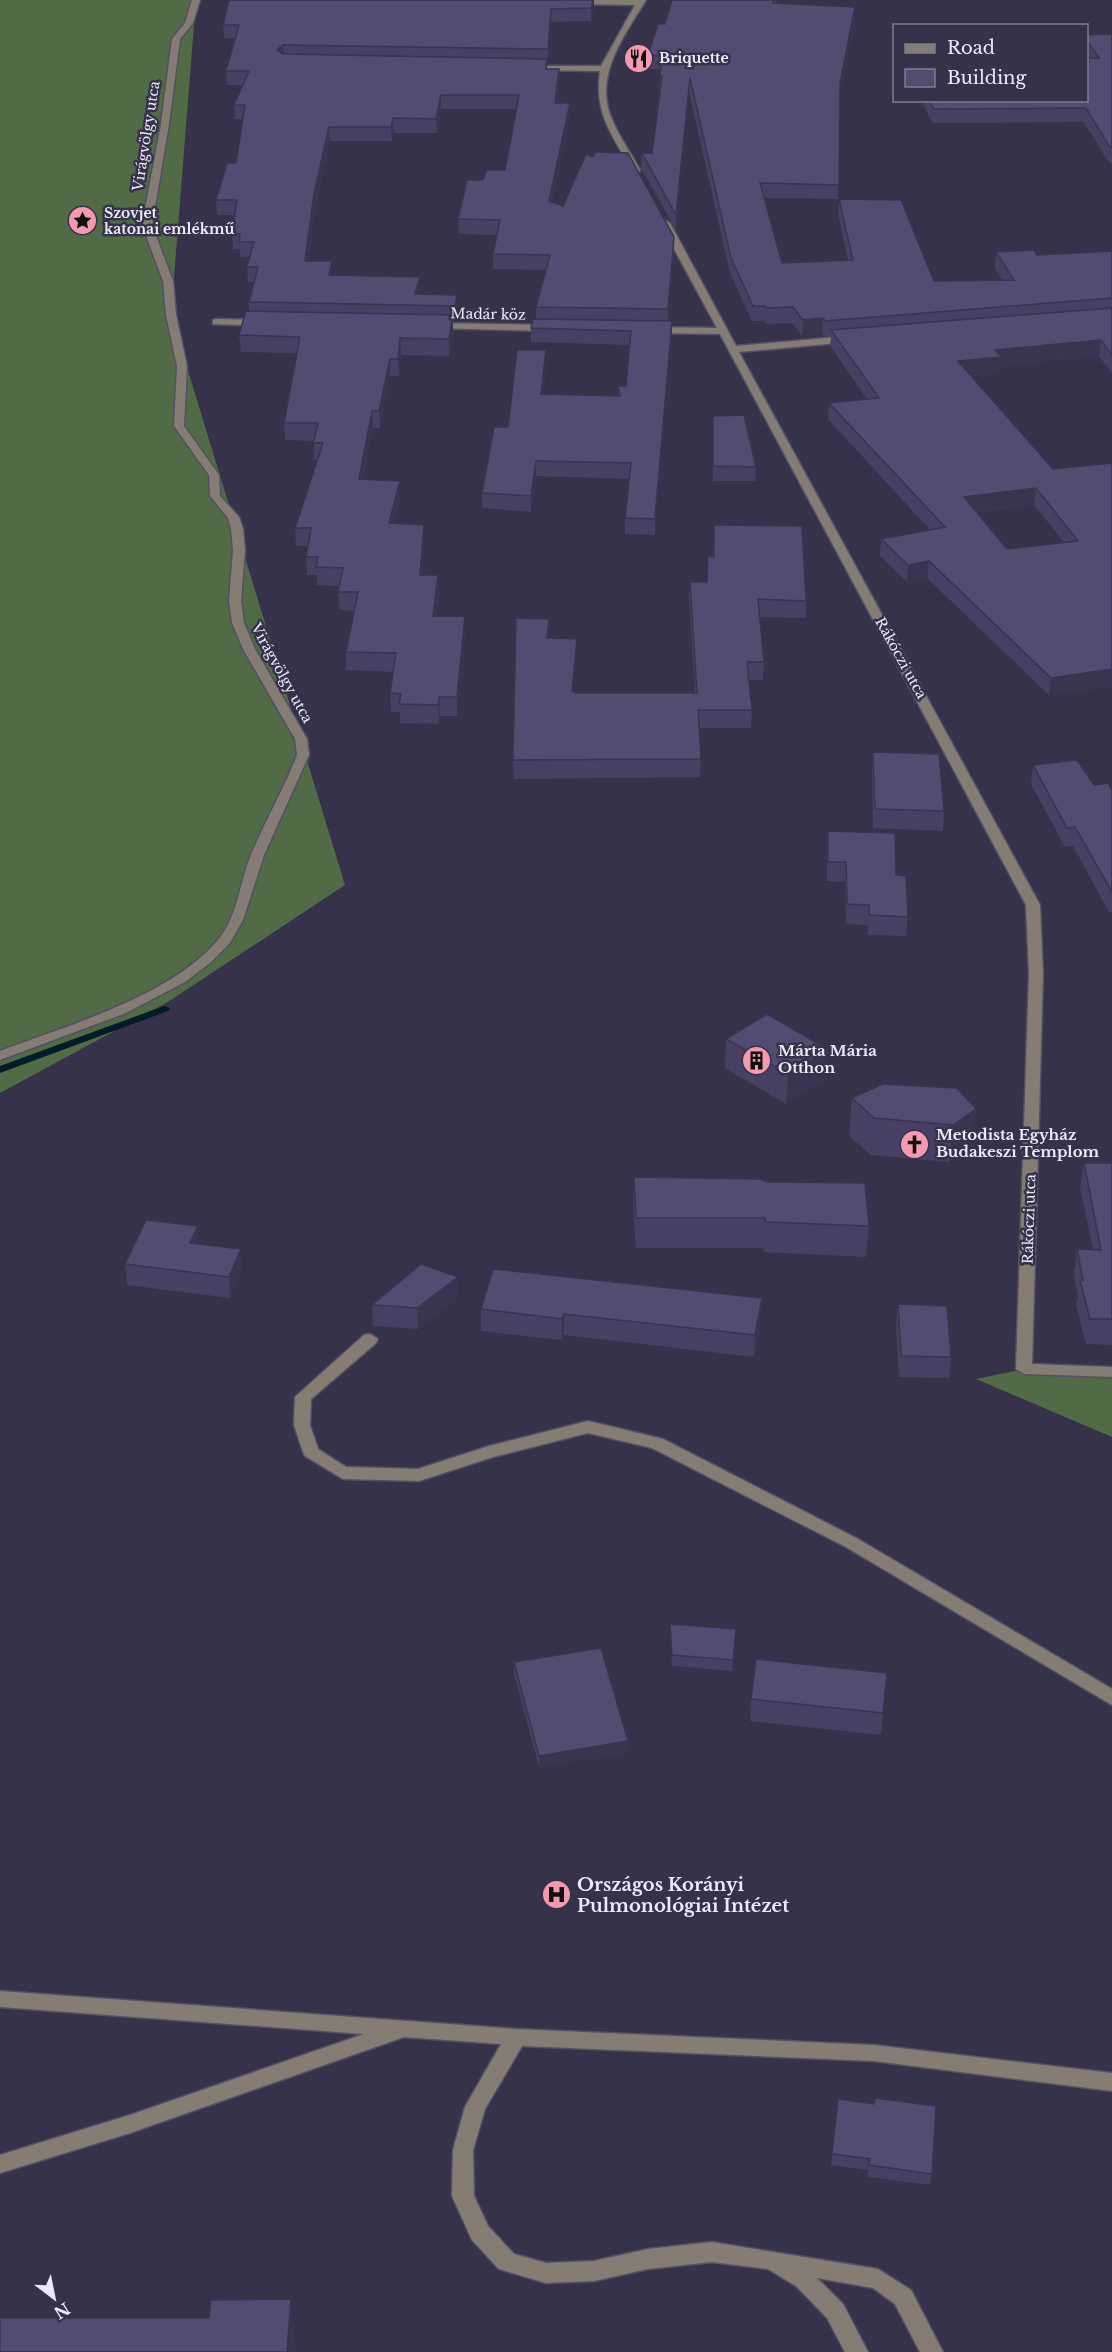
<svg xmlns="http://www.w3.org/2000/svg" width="1112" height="2352" font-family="'Libre Baskerville',serif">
<rect width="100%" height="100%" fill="#363249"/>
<g fill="#506b46">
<polygon points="0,0 196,0 171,315 345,885 168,1002 0,1093"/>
<polygon points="1024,1369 1112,1372 1112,1437 976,1379"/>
</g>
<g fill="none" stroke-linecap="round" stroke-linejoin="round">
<polygon fill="#001c26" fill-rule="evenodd" points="164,1006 168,1007 170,1009 168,1011 0,1073 0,1066"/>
<defs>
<g id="minor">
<path d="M192,0H200L193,23L180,39L169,124L152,225L173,281L176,315L187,366L184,426L219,475L220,496L239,517L243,529L245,550L241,601L244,623L255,649L307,739L309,755L264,855L243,920L230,943L210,963L185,982L126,1013L0,1060V1051C68,1025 176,995 221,936C238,913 240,881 251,855C265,821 284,789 297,755L295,739L243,649L232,623L229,601L233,550L231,529L228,518L210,496L209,475L174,426L177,366L166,315L163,281L142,225L161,124L172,39L185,23Z"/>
<path d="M571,0H646C625,35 594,74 611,117C618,135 631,153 640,170L639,172L632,170C612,135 594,113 600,71L529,70L525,68L529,66H601L635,5L574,4H571Z"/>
<polygon points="665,220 670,223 736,346 849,336 854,339 849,342 739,352 1040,905 1043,974 1032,1364 1112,1367 1112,1377 1024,1374 1016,1369 1029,974 1026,905 720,334 652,333 647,330 652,327 717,328 660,223"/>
<polygon points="216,319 262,320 267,323 262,326 213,324 213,320"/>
<polygon points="433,323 550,325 555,328 550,331 430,328 428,326"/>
<polygon points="370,1334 378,1339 376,1343 311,1399 310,1425 318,1449 346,1467 418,1469 489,1446 588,1421 663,1439 858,1539 1112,1689 1112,1705 846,1547 652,1448 588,1433 493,1457 419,1481 343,1479 305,1456 303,1452 294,1425 295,1397 364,1335"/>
<polygon points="0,1991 516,2029 874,2045 1112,2073 1112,2091 874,2061 522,2046 485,2109 473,2150 474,2196 488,2226 514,2254 546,2263 594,2261 648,2249 712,2242 878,2269 911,2290 943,2352 920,2352 895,2304 873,2288 817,2278 843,2304 868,2352 845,2352 827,2318 796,2286 768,2269 712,2262 648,2269 594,2281 546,2283 499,2269 472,2240 452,2196 453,2150 465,2107 501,2044 404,2037 130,2133 0,2173 0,2155 130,2115 364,2034 0,2007"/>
</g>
</defs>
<use href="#minor" stroke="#535065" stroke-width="3"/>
<use href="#minor" fill="#857d73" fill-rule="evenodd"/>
</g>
<g fill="#474062" fill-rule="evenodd">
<polygon points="229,0 594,0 594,7 591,21 551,22 547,69 559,83 557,103 570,103 570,117 552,202 674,252 668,321 672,321 671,336 655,535 625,534 625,518 629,479 536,476 531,512 482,508 482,493 508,427 546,365 543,394 618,396 618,386 626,386 630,345 531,342 531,328 536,319 536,307 546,270 493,269 493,254 496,235 459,234 458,219 483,180 505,170 517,109 441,109 437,133 394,133 392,141 330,141 315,209 308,261 332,275 420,277 420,294 457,295 457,310 455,321 453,321 453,331 449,356 401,355 399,376 390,376 380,428 373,428 363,479 400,498 394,523 424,543 422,575 438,575 439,593 436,616 466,635 457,716 440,716 439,724 400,723 400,712 391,712 390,693 393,672 346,670 346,652 354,611 339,610 338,592 339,586 317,585 317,575 307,575 306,557 308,546 296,546 295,528 317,460 314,460 314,441 285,440 284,423 297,353 241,352 239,335 249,311 249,302 254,282 248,282 247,267 250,256 240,257 240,249 233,249 232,234 235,215 217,215 216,200 236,163 243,119 235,119 234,105 243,85 227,85 226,71 235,38 224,38 223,25"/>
<path d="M777,0L776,3L855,20L840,94L838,199L764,198L782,263L848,260L838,214L839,199L934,281L1002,280L995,268L996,252L1037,255L1112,251V373L1099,356L1001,366L1000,373L971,376L1053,469L1112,463V687L1049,695L927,578L907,582L880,556L881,539L930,530L828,419L829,403L867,399L830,346L831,336L824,337L822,334L802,336L792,323L766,324L764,321H752L730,273L689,92L676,230L641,168L642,153H652L660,90H659L661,69H648V55L665,24ZM1034,505L1064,542L1007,549L976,512Z"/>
<polygon points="1112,34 1112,164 1107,160 1084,122 933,123 920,100 1086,100 1087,62 1087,58 1088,58 1086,55 1086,35"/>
<polygon points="713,416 756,467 755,481 713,481"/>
<polygon points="714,525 806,601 806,618 760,617 764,662 763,680 749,680 752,710 751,728 699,728 701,759 700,777 514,779 513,760 549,638 577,656 573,692 576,693 695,693 689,599 690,582 707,582 713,557"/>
<polygon points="873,752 944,811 943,831 873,828 872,771"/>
<polygon points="1033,765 1112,790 1112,912 1109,912 1073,846 1065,847 1031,784"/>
<polygon points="828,831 896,875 908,917 906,936 868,935 868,925 846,924 845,882 827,881 827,850"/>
<polygon points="726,1039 829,1050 827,1079 786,1104 725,1068"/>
<polygon points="957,1088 973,1147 949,1162 871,1155 849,1136 852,1098"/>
<polygon points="1084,1163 1112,1163 1112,1345 1086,1344 1076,1305 1078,1296 1074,1275 1077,1249 1093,1249 1080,1188"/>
<polygon points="634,1177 767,1182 869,1226 866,1257 764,1252 763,1248 636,1248 633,1207"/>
<polygon points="199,1244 241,1249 242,1270 230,1298 127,1285 125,1264"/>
<polygon points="458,1277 458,1298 418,1329 373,1326 372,1305"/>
<polygon points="762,1298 761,1319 754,1357 564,1335 562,1340 481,1331 481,1309"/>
<polygon points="898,1304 951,1357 949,1378 899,1377 896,1326"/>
<polygon points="670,1624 736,1629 732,1671 672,1666 670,1635"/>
<polygon points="514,1662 628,1741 628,1753 539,1767 514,1673"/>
<polygon points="887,1673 881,1735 750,1721 751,1699"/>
<polygon points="838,2099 874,2104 932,2174 930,2185 868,2177 868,2170 831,2165"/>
</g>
<g fill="#393450">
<polygon points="593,0 594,0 594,7 591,21 591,8"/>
<polygon points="855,7 855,20 839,98 840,83"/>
<polygon points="551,9 551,22 548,63 548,49"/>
<polygon points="283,45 284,59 277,50"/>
<polygon points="559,69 559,83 555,117 555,103"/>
<polygon points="690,78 689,92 676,230 676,215"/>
<polygon points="441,95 441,109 437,133 436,119"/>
<polygon points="570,103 570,117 549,215 549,201"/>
<polygon points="393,118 394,133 392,141 391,127"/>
<polygon points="329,127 330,141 315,209 306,276 305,261 314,194"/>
<polygon points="674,237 674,252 668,325 668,309"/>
<polygon points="332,261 332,277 329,275"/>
<polygon points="420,277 421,292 417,305 415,294"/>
<polygon points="457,295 457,310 455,321 455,306"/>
<polygon points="453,315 453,331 449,356 449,339"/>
<polygon points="823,318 822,334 802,336 803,320"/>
<polygon points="672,321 671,336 655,535 655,519"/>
<polygon points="400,338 401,355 399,376 398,359"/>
<polygon points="1101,340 1099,356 1001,366 1000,373 956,377 958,361 995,350"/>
<polygon points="546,350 546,365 541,409 541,394"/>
<polygon points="390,359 390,376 380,428 379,411"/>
<polygon points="372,411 373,428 359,497 359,479"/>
<polygon points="536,461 536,476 531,512 531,496"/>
<polygon points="400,481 400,498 390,540 389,523"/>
<polygon points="1036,488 1034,505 962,513 964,497"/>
<polygon points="424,525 424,543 421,593 420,575"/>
<polygon points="929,561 927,578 907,582 908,565"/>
<polygon points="438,575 439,593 434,634 433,616"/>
<polygon points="465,616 466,635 457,716 457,697"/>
<polygon points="549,619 549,637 547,656 547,638"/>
<polygon points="577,639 577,656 572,709 572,691"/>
<polygon points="1112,669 1112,687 1049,695 1051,678"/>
<polygon points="439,697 440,716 439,724 438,705"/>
<polygon points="829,1050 827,1079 786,1104 788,1074"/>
<polygon points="976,1109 973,1147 949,1162 953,1125"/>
<polygon points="198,1226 200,1247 190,1243"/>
<polygon points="241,1249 242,1270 230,1298 229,1277"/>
<polygon points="458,1277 458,1298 418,1329 417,1308"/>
<polygon points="762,1298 761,1319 754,1357 755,1335"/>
<polygon points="564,1314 564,1335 562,1340 562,1319"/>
<polygon points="628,1741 628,1753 539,1767 539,1756"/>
<polygon points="291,2299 296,2352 287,2352"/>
</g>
<g fill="#524b72" stroke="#393450" stroke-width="1.5" fill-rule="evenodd">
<polygon points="229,0 593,0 591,8 551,9 548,49 283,45 277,50 283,54 547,59 546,69 559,69 555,103 570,103 549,201 563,206 586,154 593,157 595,152 628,153 674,237 668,309 536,307 550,255 493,254 500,220 458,219 467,180 483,180 487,170 505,170 519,95 441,95 436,119 393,118 391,127 329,127 314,194 305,261 332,261 329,275 420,277 415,294 457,295 455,306 249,302 258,267 247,267 254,242 239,242 240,234 232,234 237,200 216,200 227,163 236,163 245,105 234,105 249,71 226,71 239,25 223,25"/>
<polygon points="672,0 773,0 773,3 855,7 840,83 839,185 760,183 782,263 853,260 839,199 901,200 934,281 1014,280 996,252 1034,250 1037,255 1112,251 1112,298 825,321 823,318 803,320 793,307 766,308 765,306 753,306 731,258 690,78 676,215 642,153 652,153 662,76 660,76 662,56 648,55 658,24 665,24"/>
<polygon points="1112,34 1112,148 1109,146 1086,108 934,109 929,100 1086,100 1086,62 1089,62 1087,58 1099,58 1086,39 1086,35"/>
<path d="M1112,308V355L1101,340L995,350L1002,357L958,361L1053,469L1112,463V669L1051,678L929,561L908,565L881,539L945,527L829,403L879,398L831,330ZM1036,488L1078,541L1007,549L964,497Z"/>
<polygon points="246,311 453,315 449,339 400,338 398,359 390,359 379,411 372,411 359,479 400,481 389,523 424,525 420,575 438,575 433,616 465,616 457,697 439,697 438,705 399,704 401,694 390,693 396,653 346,652 358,592 338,592 343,568 316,567 318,557 306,557 311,528 295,528 323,443 313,443 318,423 284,423 300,337 239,335"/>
<polygon points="533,319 672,321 655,519 625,518 631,463 536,461 531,496 482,493 494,427 508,427 517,350 546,350 541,394 620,396 618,386 626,386 631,331 531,328"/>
<polygon points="744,415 756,467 713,466 713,416"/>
<polygon points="714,525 802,526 806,601 758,599 764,662 747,662 752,710 698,710 701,759 513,760 516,618 549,619 547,638 577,639 572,691 576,693 697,693 690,582 707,582 708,556 714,557"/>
<polygon points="873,752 939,754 944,811 875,809"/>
<polygon points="1077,760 1094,785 1108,783 1112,790 1112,892 1075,827 1067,828 1033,765"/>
<polygon points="828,831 895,833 896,875 906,876 908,917 869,915 869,905 847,904 846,862 828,862"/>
<polygon points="767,1014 829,1050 788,1074 726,1039"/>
<polygon points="883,1084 957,1088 976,1109 953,1125 874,1118 852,1098"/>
<polygon points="1084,1163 1112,1163 1112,1319 1090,1319 1080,1280 1083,1280 1077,1249 1101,1250"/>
<polygon points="634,1177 760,1179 767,1182 865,1183 869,1226 766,1222 765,1218 636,1218"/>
<polygon points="146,1220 198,1226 190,1243 241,1249 229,1277 125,1264"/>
<polygon points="421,1264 458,1277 417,1308 372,1305"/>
<polygon points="493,1269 762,1298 755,1335 564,1314 562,1319 481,1309"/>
<polygon points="898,1304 947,1306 951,1357 901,1356"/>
<polygon points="670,1624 736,1629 733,1660 672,1655"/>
<polygon points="601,1648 628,1741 539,1756 514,1662"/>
<polygon points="756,1659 887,1673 883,1713 751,1699"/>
<polygon points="875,2098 936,2106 932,2174 869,2165 870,2159 832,2154 838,2099 874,2104"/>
<polygon points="291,2299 287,2352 0,2352 0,2318 209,2318 211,2300"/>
</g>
<defs>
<symbol id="restaurant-disc" viewBox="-11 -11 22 22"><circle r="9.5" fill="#f29ab0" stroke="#363249"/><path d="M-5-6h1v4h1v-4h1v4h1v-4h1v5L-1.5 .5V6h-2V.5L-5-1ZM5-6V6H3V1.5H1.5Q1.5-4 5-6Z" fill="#111"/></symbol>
<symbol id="sight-disc" viewBox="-11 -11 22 22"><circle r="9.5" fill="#f29ab0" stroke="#363249"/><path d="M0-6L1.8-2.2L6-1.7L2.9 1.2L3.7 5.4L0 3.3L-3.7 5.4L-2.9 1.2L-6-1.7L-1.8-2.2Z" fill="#111"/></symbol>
<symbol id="building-disc" viewBox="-11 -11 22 22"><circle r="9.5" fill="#f29ab0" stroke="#363249"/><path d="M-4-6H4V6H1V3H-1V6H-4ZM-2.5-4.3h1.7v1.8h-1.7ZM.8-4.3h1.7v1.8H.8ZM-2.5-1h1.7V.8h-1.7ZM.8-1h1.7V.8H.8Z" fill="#111"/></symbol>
<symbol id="church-disc" viewBox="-11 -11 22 22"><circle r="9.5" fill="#f29ab0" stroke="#363249"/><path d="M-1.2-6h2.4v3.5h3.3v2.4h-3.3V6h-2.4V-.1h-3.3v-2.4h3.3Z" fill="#111"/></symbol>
<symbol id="hospital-disc" viewBox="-11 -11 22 22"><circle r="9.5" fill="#f29ab0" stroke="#363249"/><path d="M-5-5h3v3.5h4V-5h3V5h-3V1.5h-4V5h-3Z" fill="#111"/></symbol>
</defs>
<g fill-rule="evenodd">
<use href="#restaurant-disc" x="622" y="42" width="33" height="33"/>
<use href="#sight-disc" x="66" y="204" width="33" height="33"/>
<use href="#building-disc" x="740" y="1044" width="33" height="33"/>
<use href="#church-disc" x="898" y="1128" width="33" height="33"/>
<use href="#hospital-disc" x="540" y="1878" width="33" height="33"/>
</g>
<g text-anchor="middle" stroke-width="5" stroke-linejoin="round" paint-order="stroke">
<g font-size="14" font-weight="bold" fill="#edebfa" stroke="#363249" text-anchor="start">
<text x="659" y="63">Briquette</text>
<text x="104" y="218">Szovjet<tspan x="104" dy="16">katonai emlékmű</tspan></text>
</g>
<g font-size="14" fill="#edebfa" stroke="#363249">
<text transform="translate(146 136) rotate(-81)" y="5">Virágvölgy utca</text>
<text transform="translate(488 314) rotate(1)" y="5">Madár köz</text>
<text transform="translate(901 658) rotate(61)" y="5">Rákóczi utca</text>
<text transform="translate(282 673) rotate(61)" y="5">Virágvölgy utca</text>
<text transform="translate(1029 1219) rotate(-88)" y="5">Rákóczi utca</text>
</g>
<g font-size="15" font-weight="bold" fill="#edebfa" stroke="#363249" text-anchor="start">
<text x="778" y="1056">Márta Mária<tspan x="778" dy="17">Otthon</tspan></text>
<text x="936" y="1140">Metodista Egyház<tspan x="936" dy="17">Budakeszi Templom</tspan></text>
</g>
<g font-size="18" font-weight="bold" fill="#edebfa" stroke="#363249" text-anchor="start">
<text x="577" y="1891">Országos Korányi<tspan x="577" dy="21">Pulmonológiai Intézet</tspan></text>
</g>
</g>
<rect x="893" y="24" width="195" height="78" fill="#363249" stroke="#7f7c90" stroke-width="1.5"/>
<rect x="905" y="44" width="30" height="9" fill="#857d73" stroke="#7f7c90" stroke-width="1.5"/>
<text x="947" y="54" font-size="18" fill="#edebfa">Road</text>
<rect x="905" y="69" width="30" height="18" fill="#524b72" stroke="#7f7c90" stroke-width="1.5"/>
<text x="947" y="84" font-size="18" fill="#edebfa">Building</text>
<g transform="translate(54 2298) rotate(148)" stroke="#363249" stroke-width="4.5" paint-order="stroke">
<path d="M0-4.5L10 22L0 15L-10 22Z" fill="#edebfa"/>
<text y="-9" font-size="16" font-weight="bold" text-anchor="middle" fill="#edebfa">N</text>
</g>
</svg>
